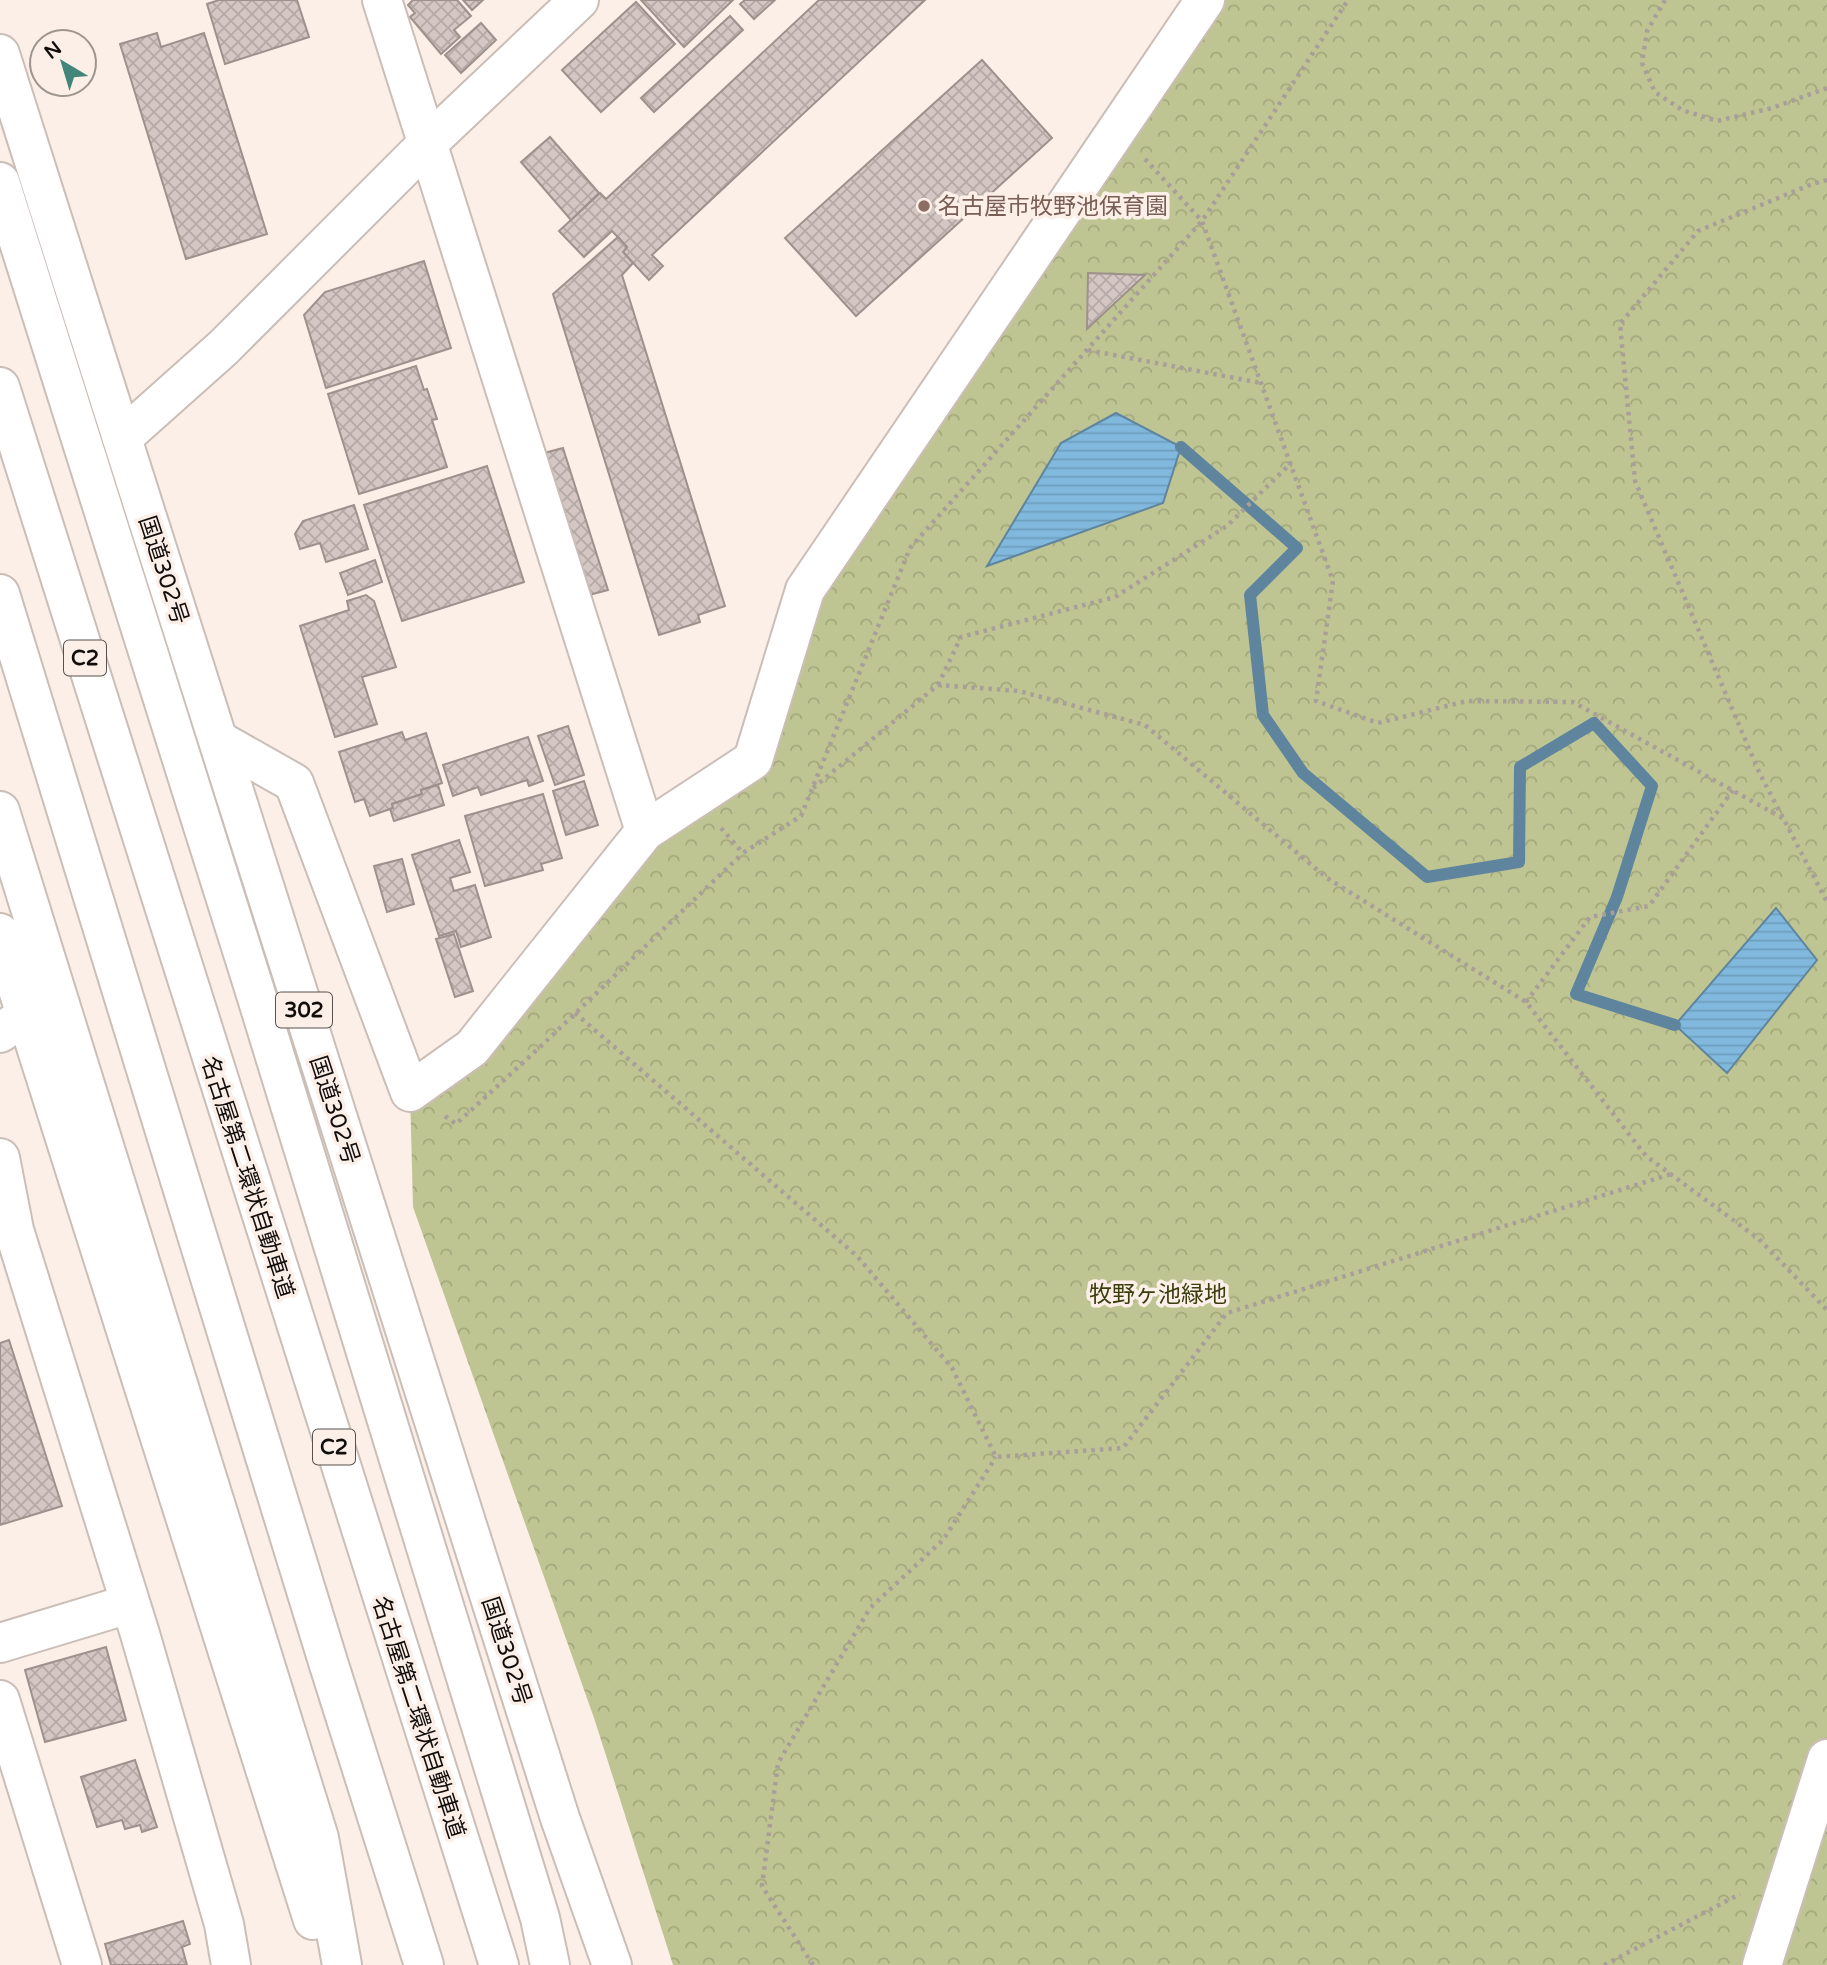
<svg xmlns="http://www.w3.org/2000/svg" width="1827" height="1965" font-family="'Varela Round','Noto Sans JP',sans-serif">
<defs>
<pattern id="park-crowns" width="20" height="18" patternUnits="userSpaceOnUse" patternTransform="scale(1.75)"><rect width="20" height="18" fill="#bfc592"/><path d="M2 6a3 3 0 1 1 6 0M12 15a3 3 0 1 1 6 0" fill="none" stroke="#a3a87d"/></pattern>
<pattern id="water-rules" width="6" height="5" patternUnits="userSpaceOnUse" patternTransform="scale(1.75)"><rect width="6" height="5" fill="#81b9de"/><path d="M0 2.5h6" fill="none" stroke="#6e9ebd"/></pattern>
<pattern id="building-cross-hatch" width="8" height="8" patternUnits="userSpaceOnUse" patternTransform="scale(1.75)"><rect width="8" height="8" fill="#d4c6c2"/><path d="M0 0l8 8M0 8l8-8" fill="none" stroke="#b5a9a5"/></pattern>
</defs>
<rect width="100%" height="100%" fill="#fcefe8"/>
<polygon fill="url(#park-crowns)" points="1204,0 1827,0 1827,1965 673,1965 594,1718 413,1207 410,1092 645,831 753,760 805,590"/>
<g fill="url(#water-rules)" stroke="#5f859e" stroke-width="2">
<polygon points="1116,413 1181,447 1163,503 987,566 1061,443"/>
<polygon points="1776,908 1817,960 1727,1073 1675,1025"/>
</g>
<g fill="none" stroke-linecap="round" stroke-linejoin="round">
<polyline stroke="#5f859e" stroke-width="12" points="1181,447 1297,548 1250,595 1263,715 1303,773 1427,877 1519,862 1520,767 1594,723 1652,786 1617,897 1576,994 1675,1025"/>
</g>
<g fill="url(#building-cross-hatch)" stroke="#9e918d" stroke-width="2">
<polygon points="219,0 297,0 309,37 225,64 207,4"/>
<polygon points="413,0 457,0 471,16 454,30 460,37 441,54 410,17 415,13 408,5"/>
<polygon points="463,0 483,0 472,10"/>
<polygon points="641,0 733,0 684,47"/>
<polygon points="745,0 775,0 754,19 740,4"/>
<polygon points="819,0 925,0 652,255 663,266 649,280 623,252 627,247 612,231 584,257 559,231 600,193 606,199"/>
<polygon points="636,2 675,44 601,112 562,70"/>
<polygon points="730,16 743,30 654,112 641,98"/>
<polygon points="481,23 496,40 461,73 445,55"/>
<polygon points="157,33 161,47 204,33 267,234 186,259 120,44"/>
<polygon points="982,60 1052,138 856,316 785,238"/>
<polygon points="550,137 599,193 571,220 521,162"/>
<polygon points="618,237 627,247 623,252 633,263 622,275 725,606 698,615 700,622 659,635 553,294"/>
<polygon points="424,261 451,348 326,388 304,315 325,292"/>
<polygon points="1088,273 1145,275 1087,329"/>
<polygon points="416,366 424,390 427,389 437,419 432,420 447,467 359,494 328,394"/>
<polygon points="563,448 608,590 589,595 544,453"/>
<polygon points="487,466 524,582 402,621 364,505"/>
<polygon points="354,505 368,549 326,562 320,543 300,549 295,534 303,521"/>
<polygon points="375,560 382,582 348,595 340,573"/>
<polygon points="366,595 374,601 396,667 362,677 377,724 335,737 300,626 349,610 347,601"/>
<polygon points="568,726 584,775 555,785 538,736"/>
<polygon points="402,732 405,740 426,733 442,783 421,790 422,794 392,804 393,808 370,816 364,799 355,802 339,752"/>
<polygon points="528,737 543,781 529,786 527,780 481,795 478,787 453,796 443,765"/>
<polygon points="584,781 598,825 566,835 553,791"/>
<polygon points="438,785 444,805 394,821 390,809 393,808 392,804 422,794 421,790"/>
<polygon points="543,794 562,858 541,864 543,870 485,886 465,816"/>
<polygon points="459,840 470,872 450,878 454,891 475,885 491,937 461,947 456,931 439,936 412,855"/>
<polygon points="402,859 414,904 387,912 374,866"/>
<polygon points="454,934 473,991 455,997 436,939"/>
<polygon points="9,1340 62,1506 0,1525 0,1343"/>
<polygon points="106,1647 126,1720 45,1742 25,1670"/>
<polygon points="135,1760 157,1827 142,1832 140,1825 125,1829 122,1820 97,1827 81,1777"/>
<polygon points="183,1921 190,1944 182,1947 187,1965 111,1965 105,1944"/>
</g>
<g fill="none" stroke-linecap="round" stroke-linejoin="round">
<defs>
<g id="minor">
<polyline points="382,0 645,831"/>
<polyline points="122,438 223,348 428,143 579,0"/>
<polyline points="218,740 294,783 410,1092 472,1048 645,831 753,760 805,590 1205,0"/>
<polyline points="0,1033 26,1015"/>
<polyline points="0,1158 14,1230 140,1634 224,1924 231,1965"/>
<polyline points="0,1643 129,1604"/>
<polyline points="0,1700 82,1965"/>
<polyline points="1762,1965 1827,1759"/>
</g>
<g id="highway">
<polyline points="0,54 560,1818 612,1965"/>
<polyline points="0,182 254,988 540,1918 550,1965"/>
<polyline points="0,387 499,1965"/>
<polyline points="0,594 329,1665 424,1965"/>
<polyline points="0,811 319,1838 342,1965"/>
<polyline points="0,933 313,1920"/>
</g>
</defs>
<use href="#minor" stroke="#cabeb7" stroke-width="42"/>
<use href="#highway" stroke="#cabeb7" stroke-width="42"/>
<g stroke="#a99f99" stroke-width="4.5" stroke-dasharray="3.5 5" stroke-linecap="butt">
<polyline points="1665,0 1647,31 1642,63 1655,92 1682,110 1717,121 1772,108 1827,88"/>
<polyline points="1145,159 1202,221 1333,581 1316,701 1378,723 1467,701 1573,702 1786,820"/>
<polyline points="1827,180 1812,184 1698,231 1620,324 1635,481 1759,772 1827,902"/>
<polyline points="1088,350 1261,383"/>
<polyline points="938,685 961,637 1115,597 1227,526 1291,463"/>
<polyline points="813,788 938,685 1019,691 1145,725 1327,878 1526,1002 1646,1156 1759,1239 1827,1310"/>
<polyline points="721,828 743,853 801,816 910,548 1202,221 1348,0"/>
<polyline points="1526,1002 1590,917 1649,906 1733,790"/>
<polyline points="575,1013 857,1256 952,1368 996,1457 1123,1448 1227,1313 1671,1174"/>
<polyline points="445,1116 456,1124 539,1048 743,853"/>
<polyline points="813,1965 762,1886 778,1763 870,1608 943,1540 996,1457"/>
<polyline points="1604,1965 1740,1894"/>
</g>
<use href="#minor" stroke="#fff" stroke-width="38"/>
<use href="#highway" stroke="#fff" stroke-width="38"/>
</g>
<circle fill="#8d6e63" stroke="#fcefe8" stroke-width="2.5" cx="924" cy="206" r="7"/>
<g text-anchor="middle" stroke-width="7" stroke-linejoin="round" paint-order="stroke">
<g fill="#fcefe8" stroke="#58514d" stroke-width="2">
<rect x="64" y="640.5" width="42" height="35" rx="5"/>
<rect x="276" y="992.5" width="56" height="35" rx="5"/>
<rect x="313" y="1429.5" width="42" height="35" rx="5"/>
</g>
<g font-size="21" font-weight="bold" fill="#110d0a">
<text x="85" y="665">C2</text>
<text x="304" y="1017">302</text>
<text x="334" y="1454">C2</text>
</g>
<g font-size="23" fill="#785e54" stroke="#fcefe8" text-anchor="start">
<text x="938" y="214">名古屋市牧野池保育園</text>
</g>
<g font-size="23" fill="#110d0a" stroke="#fcefe8">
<text transform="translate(164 570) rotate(72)" y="8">国道302号</text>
<text transform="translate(335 1110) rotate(72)" y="8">国道302号</text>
<text transform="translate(248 1177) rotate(72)" y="8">名古屋第二環状自動車道</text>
<text transform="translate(507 1651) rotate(72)" y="8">国道302号</text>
<text transform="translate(419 1717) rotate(72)" y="8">名古屋第二環状自動車道</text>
</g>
<g font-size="23" fill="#3a3d0e" stroke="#fcefe8">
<text x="1158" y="1302">牧野ヶ池緑地</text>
</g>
</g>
<g transform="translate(63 63) rotate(322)"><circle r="33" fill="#fcefe8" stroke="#9e958f" stroke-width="2"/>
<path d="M0-5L12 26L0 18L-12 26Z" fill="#42867a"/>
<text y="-10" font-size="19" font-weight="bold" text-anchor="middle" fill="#110d0a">N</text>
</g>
</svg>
